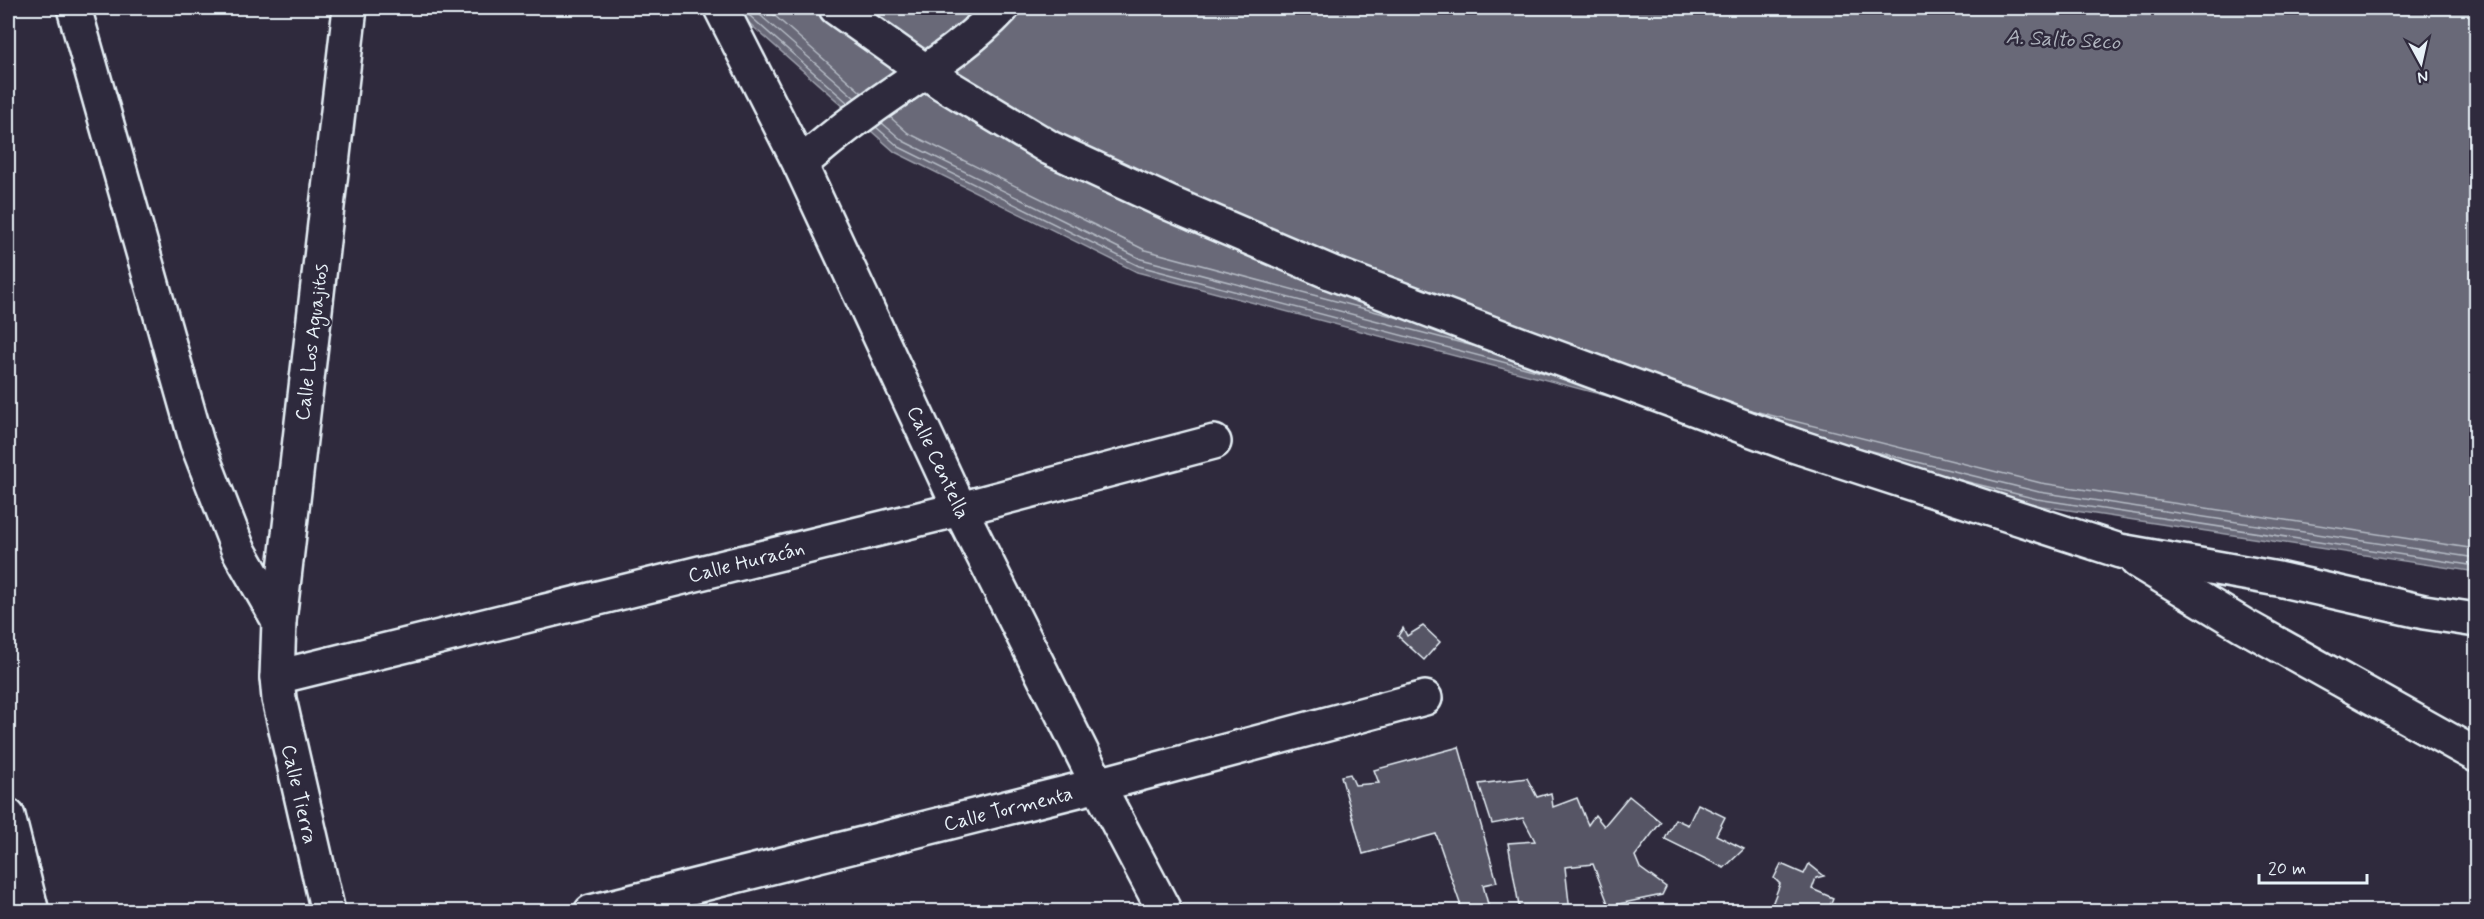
<svg xmlns="http://www.w3.org/2000/svg" width="2484" height="919" font-family="Mynerve,sans-serif">
<rect width="100%" height="100%" fill="#2f2a3d"/>
<filter id="ink" filterUnits="userSpaceOnUse"><feTurbulence type="fractalNoise" baseFrequency=".0167" numOctaves="2"/><feDisplacementMap in="SourceGraphic" scale="12" xChannelSelector="R" yChannelSelector="G"/><feConvolveMatrix kernelMatrix="1 2 1 2 8 2 1 2 1" color-interpolation-filters="sRGB"/></filter>
<g filter="url(#ink)">
<polygon fill="#696978" stroke="#9c9fab" stroke-width="1.5" points="732,8 2476,8 2476,572 2036,505 1793,445 1137,272 895,152"/>
<g fill="none" stroke-linecap="round" stroke-linejoin="round">
<g stroke="#b5bbc5" stroke-width="1.5">
<polyline points="741,8 848,103"/>
<polyline points="752,8 855,98"/>
<polyline points="766,8 862,93"/>
<polyline points="890,117 908,133 1145,250 1399,318"/>
<polyline points="882,123 903,141 1141,259 1481,348"/>
<polyline points="876,127 899,147 1139,266 1552,375"/>
<polyline points="1754,411 2041,483 2476,549"/>
<polyline points="1856,447 2039,492 2476,558"/>
<polyline points="1956,479 2037,499 2476,566"/>
</g>
</g>
<g fill="#575565" stroke="#e8f1f8" stroke-width="1.5">
<polygon points="1423,626 1440,642 1424,660 1398,636 1403,628 1407,636"/>
<polygon points="1459,747 1497,882 1483,885 1490,912 1463,912 1436,834 1363,854 1341,776 1350,774 1355,785 1379,783 1374,770"/>
<polygon points="1527,778 1537,797 1551,793 1553,807 1577,798 1588,825 1595,815 1604,826 1629,796 1661,822 1635,856 1640,868 1666,887 1662,895 1609,906 1593,864 1565,867 1570,912 1520,912 1508,843 1535,841 1523,818 1492,824 1479,784"/>
<polygon points="1698,804 1725,817 1716,835 1744,849 1724,868 1665,839 1675,819 1688,825"/>
<polygon points="1781,864 1804,874 1809,864 1824,876 1816,878 1812,889 1833,898 1827,912 1781,912 1771,907 1780,884 1774,878"/>
<polygon points="1960,905 1981,912 1958,912"/>
</g>
<g fill="none" stroke-linecap="round" stroke-linejoin="round">
<defs>
<g id="minor">
<polyline points="74,8 197,443 238,549 279,621"/>
<polyline points="721,8 800,164 960,509 1098,785 1165,912"/>
<polyline points="836,8 942,83 1050,148 1171,204 1332,273 1517,343 1793,445 2120,551 2278,579 2424,612 2476,620"/>
<path d="M800,164C819,149 838,132 858,118C906,82 961,52 1002,8"/>
<polyline points="2137,561 2243,625 2476,755"/>
<polyline points="277,677 960,509 1214,442"/>
<polyline points="8,816 32,912"/>
<polyline points="328,912 279,699 277,677 279,621 350,8"/>
<polyline points="591,912 1098,785 1425,698"/>
</g>
</defs>
<use href="#minor" stroke="#e8f1f8" stroke-width="38"/>
<use href="#minor" stroke="#2f2a3d" stroke-width="33"/>
</g>
</g>
<g text-anchor="middle" stroke-width="5" stroke-linejoin="round" paint-order="stroke">
<g font-size="20" fill="#e8f1f8" stroke="#2f2a3d">
<text transform="translate(311 342) rotate(-83)" y="7">Calle Los Aguajitos</text>
<text transform="translate(939 462) rotate(65)" y="7">Calle Centella</text>
<text transform="translate(746 561) rotate(-14)" y="7">Calle Huracán</text>
<text transform="translate(300 794) rotate(77)" y="7">Calle Tierra</text>
<text transform="translate(1008 808) rotate(-14)" y="7">Calle Tormenta</text>
</g>
<g font-size="21" font-style="italic" fill="#afb4be" stroke="#2f2a3d">
<text transform="translate(2063 39) rotate(3)" y="7">A. Salto Seco</text>
</g>
</g>
<rect width="2484" height="919" fill="none" stroke="#2f2a3d" stroke-width="30"/>
<rect x="15" y="15" width="2454" height="889" fill="none" stroke="#e8f1f8" stroke-width="2" filter="url(#ink)"/>
<g transform="translate(2421 63) rotate(172)" stroke="#2f2a3d" stroke-width="4.5" paint-order="stroke">
<path d="M0-4.5L10 22L0 15L-10 22Z" fill="#e8f1f8"/>
<text y="-9" font-size="16" font-weight="bold" text-anchor="middle" fill="#e8f1f8">N</text>
</g>
<path d="M2259 874v9h108v-9" fill="none" stroke="#e8f1f8" stroke-width="3"/>
<text x="2268" y="874" font-size="18" fill="#e8f1f8" stroke="#2f2a3d" stroke-width="4.5" paint-order="stroke">20 m</text>
</svg>
